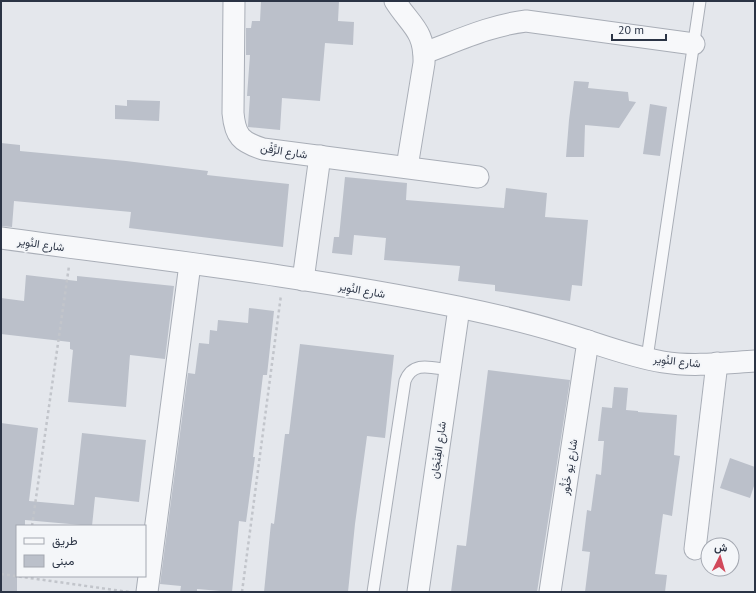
<svg xmlns="http://www.w3.org/2000/svg" width="756" height="593" font-family="'PT Sans',Vazirmatn,sans-serif">
<rect width="100%" height="100%" fill="#e4e7ec"/>
<g fill="#bbc0ca">
<polygon points="261,1 339,1 338,21 354,22 353,45 325,43 320,101 282,98 280,130 248,127 248,125 250,96 247,96 250,55 246,55 246,28 251,28 252,21 260,21"/>
<polygon points="574,81 589,82 588,88 628,92 629,101 636,102 619,128 585,125 584,157 566,157 569,120"/>
<polygon points="127,100 160,101 159,121 115,119 115,105 127,106"/>
<polygon points="650,104 667,107 660,156 643,154"/>
<polygon points="1,143 20,145 20,151 126,161 208,171 207,175 289,184 283,247 129,228 131,212 14,201 12,227 1,226"/>
<polygon points="345,177 407,183 406,200 504,208 506,188 547,193 545,217 588,220 582,286 572,285 570,301 495,291 495,285 458,281 460,266 384,260 386,238 354,235 352,255 332,253 334,237 339,237"/>
<polygon points="26,275 77,281 77,276 174,286 165,359 130,355 126,407 68,402 73,350 70,349 70,342 1,334 1,298 24,301"/>
<polygon points="249,308 274,311 267,375 263,375 253,457 255,457 246,522 239,521 232,592 197,589 197,592 180,592 181,586 160,584 188,373 195,374 199,343 209,344 210,330 217,331 218,320 248,323"/>
<polygon points="300,344 394,355 385,438 367,436 355,524 348,592 264,592 271,523 274,524 285,434 289,434"/>
<polygon points="488,370 570,380 537,592 451,592 457,545 466,546"/>
<polygon points="614,387 628,388 626,410 638,411 638,412 677,415 674,455 680,456 677,477 672,516 663,514 655,574 667,575 665,592 585,592 590,552 582,551 587,510 591,511 596,474 601,475 604,441 598,441 602,407 612,408"/>
<polygon points="1,423 38,428 29,501 74,505 82,433 146,440 139,502 95,497 92,526 25,520 25,526 17,526 17,592 1,592"/>
<polygon points="730,458 755,467 755,483 750,498 720,488"/>
</g>
<g fill="none" stroke-linecap="round" stroke-linejoin="round">
<defs>
<g id="lane">
<polyline points="647,358 700,1"/>
<path d="M373,592L405,381C413,360 432,368 450,370"/>
</g>
<g id="street">
<path d="M234,1L233,113C235,136 241,142 263,149L478,177"/>
<path d="M395,1C410,25 425,30 424,63L407,167"/>
<path d="M424,53C457,41 491,25 526,21L694,44"/>
<path d="M1,238C154,259 307,276 458,307C492,314 526,322 559,332C594,342 627,356 663,362C693,367 724,363 755,361"/>
<polyline points="303,280 320,156"/>
<polyline points="695,549 717,363"/>
<polyline points="147,592 190,264"/>
<polyline points="418,592 459,308"/>
<polyline points="550,592 588,341"/>
</g>
</defs>
<use href="#lane" stroke="#a9aeb7" stroke-width="13"/>
<use href="#street" stroke="#a9aeb7" stroke-width="23"/>
<g stroke="#c2c5cb" stroke-width="2.5" stroke-dasharray="3 3" stroke-linecap="butt">
<polyline points="32,526 69,266"/>
<polyline points="1,574 129,592"/>
<polyline points="242,592 281,295"/>
</g>
<use href="#lane" stroke="#f7f8fa" stroke-width="11"/>
<use href="#street" stroke="#f7f8fa" stroke-width="21"/>
</g>
<g text-anchor="middle" stroke-width="4" stroke-linejoin="round" paint-order="stroke">
<g font-size="11" fill="#2b3445" stroke="#f4f6f9">
<text transform="translate(284 151) rotate(9)" y="4">شارع الزَّفْن</text>
<text transform="translate(41 244) rotate(8)" y="4">شارع النُوِير</text>
<text transform="translate(362 290) rotate(10)" y="4">شارع النُوِير</text>
<text transform="translate(677 361) rotate(6)" y="4">شارع النُوِير</text>
<text transform="translate(438 450) rotate(-82)" y="4">شارع الفِنْجَان</text>
<text transform="translate(569 467) rotate(-81)" y="4">شارع يَو خَنُّور</text>
</g>
</g>
<rect width="756" height="593" fill="none" stroke="#2b3445" stroke-width="4"/>
<rect x="16" y="525" width="130" height="52" fill="#f4f6f9" stroke="#a4a8b1"/>
<rect x="24" y="538" width="20" height="6" fill="#f7f8fa" stroke="#a4a8b1"/>
<text x="52" y="545" font-size="12" fill="#2b3445">طريق</text>
<rect x="24" y="555" width="20" height="12" fill="#bbc0ca" stroke="#a4a8b1"/>
<text x="52" y="565" font-size="12" fill="#2b3445">مبنى</text>
<g transform="translate(720 557) rotate(5)"><circle r="19" fill="#f4f6f9" stroke="#a4a8b1"/>
<path d="M0-3L7 15L0 10L-7 15Z" fill="#d1495b"/>
<text y="-6" font-size="11" font-weight="bold" text-anchor="middle" fill="#2b3445">ش</text>
</g>
<path d="M612 34v6h54v-6" fill="none" stroke="#2b3445" stroke-width="2"/>
<text x="618" y="34" font-size="12" fill="#2b3445" stroke="#f4f6f9" stroke-width="3" paint-order="stroke">20 m</text>
</svg>
